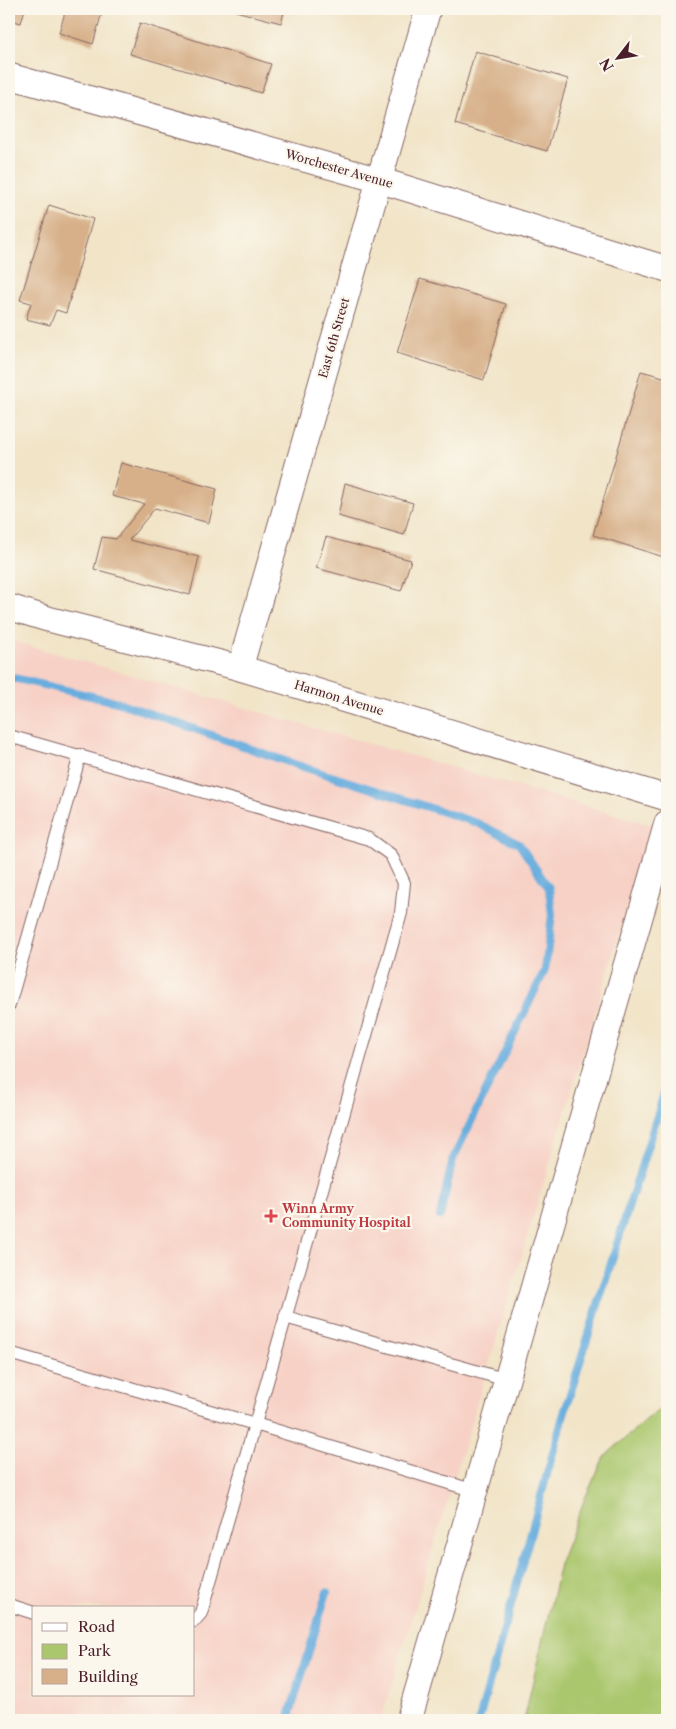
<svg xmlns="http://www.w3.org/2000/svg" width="676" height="1729" font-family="'Libre Caslon Text',serif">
<rect width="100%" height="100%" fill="#fbf7ec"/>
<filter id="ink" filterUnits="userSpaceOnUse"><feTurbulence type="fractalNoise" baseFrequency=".02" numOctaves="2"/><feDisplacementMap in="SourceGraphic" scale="10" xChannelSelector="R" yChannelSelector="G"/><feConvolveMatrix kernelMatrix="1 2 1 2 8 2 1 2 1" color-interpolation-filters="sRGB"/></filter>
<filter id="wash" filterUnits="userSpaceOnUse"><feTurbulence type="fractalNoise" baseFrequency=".0096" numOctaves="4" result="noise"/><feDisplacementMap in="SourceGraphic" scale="20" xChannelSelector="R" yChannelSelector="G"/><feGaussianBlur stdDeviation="1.12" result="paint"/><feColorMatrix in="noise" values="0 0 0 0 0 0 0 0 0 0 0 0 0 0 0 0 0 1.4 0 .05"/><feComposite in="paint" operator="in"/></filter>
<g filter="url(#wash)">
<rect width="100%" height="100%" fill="#f1e4c7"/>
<path fill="#f7d1c6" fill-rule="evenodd" d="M9,640L652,825L381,1720H9ZM34,1608H194V1695H34Z"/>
<polygon fill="#abc76e" stroke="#7a734c" points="667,1404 667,1720 524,1720 561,1560 585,1498 604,1457 647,1419"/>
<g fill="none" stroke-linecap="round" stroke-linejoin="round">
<g stroke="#68adde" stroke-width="8">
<polyline points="9,677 117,702 294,764 477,823 519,844 549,888 552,915 545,970 453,1159 440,1216"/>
<polyline points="288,1720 327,1592"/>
<polyline points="479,1720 562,1420 667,1084"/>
</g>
</g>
<g id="blocks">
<g fill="#d7b089">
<polygon points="9,9 25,9 21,23 9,20"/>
<polygon points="66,9 103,9 93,44 59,33"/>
<polygon points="228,9 285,9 281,23"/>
<polygon points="140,23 271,64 261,93 130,54"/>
<polygon points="475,51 568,79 547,151 455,124"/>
<polygon points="49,205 93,219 66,313 56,310 50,325 26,319 31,303 20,300"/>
<polygon points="420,279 506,304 484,380 397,353"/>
<polygon points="641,371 667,378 667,558 593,535"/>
<polygon points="121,463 217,489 209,523 155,508 129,540 199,557 190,595 94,569 102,537 116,539 144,504 112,496"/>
<polygon points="345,483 413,503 404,535 338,516"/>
<polygon points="326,537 411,560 401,591 316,568"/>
</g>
</g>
</g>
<g filter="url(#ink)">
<use href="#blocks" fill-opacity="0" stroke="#846462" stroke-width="1"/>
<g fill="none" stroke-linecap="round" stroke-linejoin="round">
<defs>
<g id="lane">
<polyline points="9,736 369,839 391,855 404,883 401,913 201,1613 194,1621"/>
<polyline points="9,1005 80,755"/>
<polyline points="285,1317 507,1380"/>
<polyline points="9,1353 255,1424 475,1491"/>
<polyline points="9,1605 34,1613"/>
</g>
<g id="street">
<polyline points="9,76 379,180 667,269"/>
<polyline points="9,607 48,619 240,668 667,798"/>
<polyline points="240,668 428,9"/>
<polyline points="409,1720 667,823"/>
</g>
</defs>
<use href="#lane" stroke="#846462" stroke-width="14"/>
<use href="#street" stroke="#846462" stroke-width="27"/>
<use href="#lane" stroke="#fff" stroke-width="12"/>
<use href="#street" stroke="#fff" stroke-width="25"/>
</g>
</g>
<path fill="#e0444e" stroke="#fbf7ec" stroke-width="2" d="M268.5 1208.5h5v5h5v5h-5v5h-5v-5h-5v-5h5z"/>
<g text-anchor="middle" stroke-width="4.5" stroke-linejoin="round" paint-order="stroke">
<g font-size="12" fill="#4a1f2b" stroke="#fbf7ec">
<text transform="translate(339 169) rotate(16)" y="4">Worchester Avenue</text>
<text transform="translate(334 338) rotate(-74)" y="4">East 6th Street</text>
<text transform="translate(339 698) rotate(17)" y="4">Harmon Avenue</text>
</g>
<g font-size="12" font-weight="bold" fill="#be3a42" stroke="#fbf7ec" text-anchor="start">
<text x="282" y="1213">Winn Army<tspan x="282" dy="14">Community Hospital</tspan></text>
</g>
</g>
<rect width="676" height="1729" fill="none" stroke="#fbf7ec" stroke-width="30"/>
<rect x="32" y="1606" width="162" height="90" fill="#fbf7ec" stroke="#b4a19f"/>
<rect x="42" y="1623" width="25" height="8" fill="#ffffff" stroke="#b4a19f"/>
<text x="78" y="1632" font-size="15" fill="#4a1f2b">Road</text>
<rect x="42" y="1644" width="25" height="15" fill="#abc76e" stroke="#b4a19f"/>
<text x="78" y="1656" font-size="15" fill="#4a1f2b">Park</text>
<rect x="42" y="1669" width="25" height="15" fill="#d7b089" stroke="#b4a19f"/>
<text x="78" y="1682" font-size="15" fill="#4a1f2b">Building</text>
<g transform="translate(618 58) rotate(239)" stroke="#fbf7ec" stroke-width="4" paint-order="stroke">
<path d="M0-4L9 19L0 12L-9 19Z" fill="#4a1f2b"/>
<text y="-8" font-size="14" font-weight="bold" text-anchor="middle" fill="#4a1f2b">N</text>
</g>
</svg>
